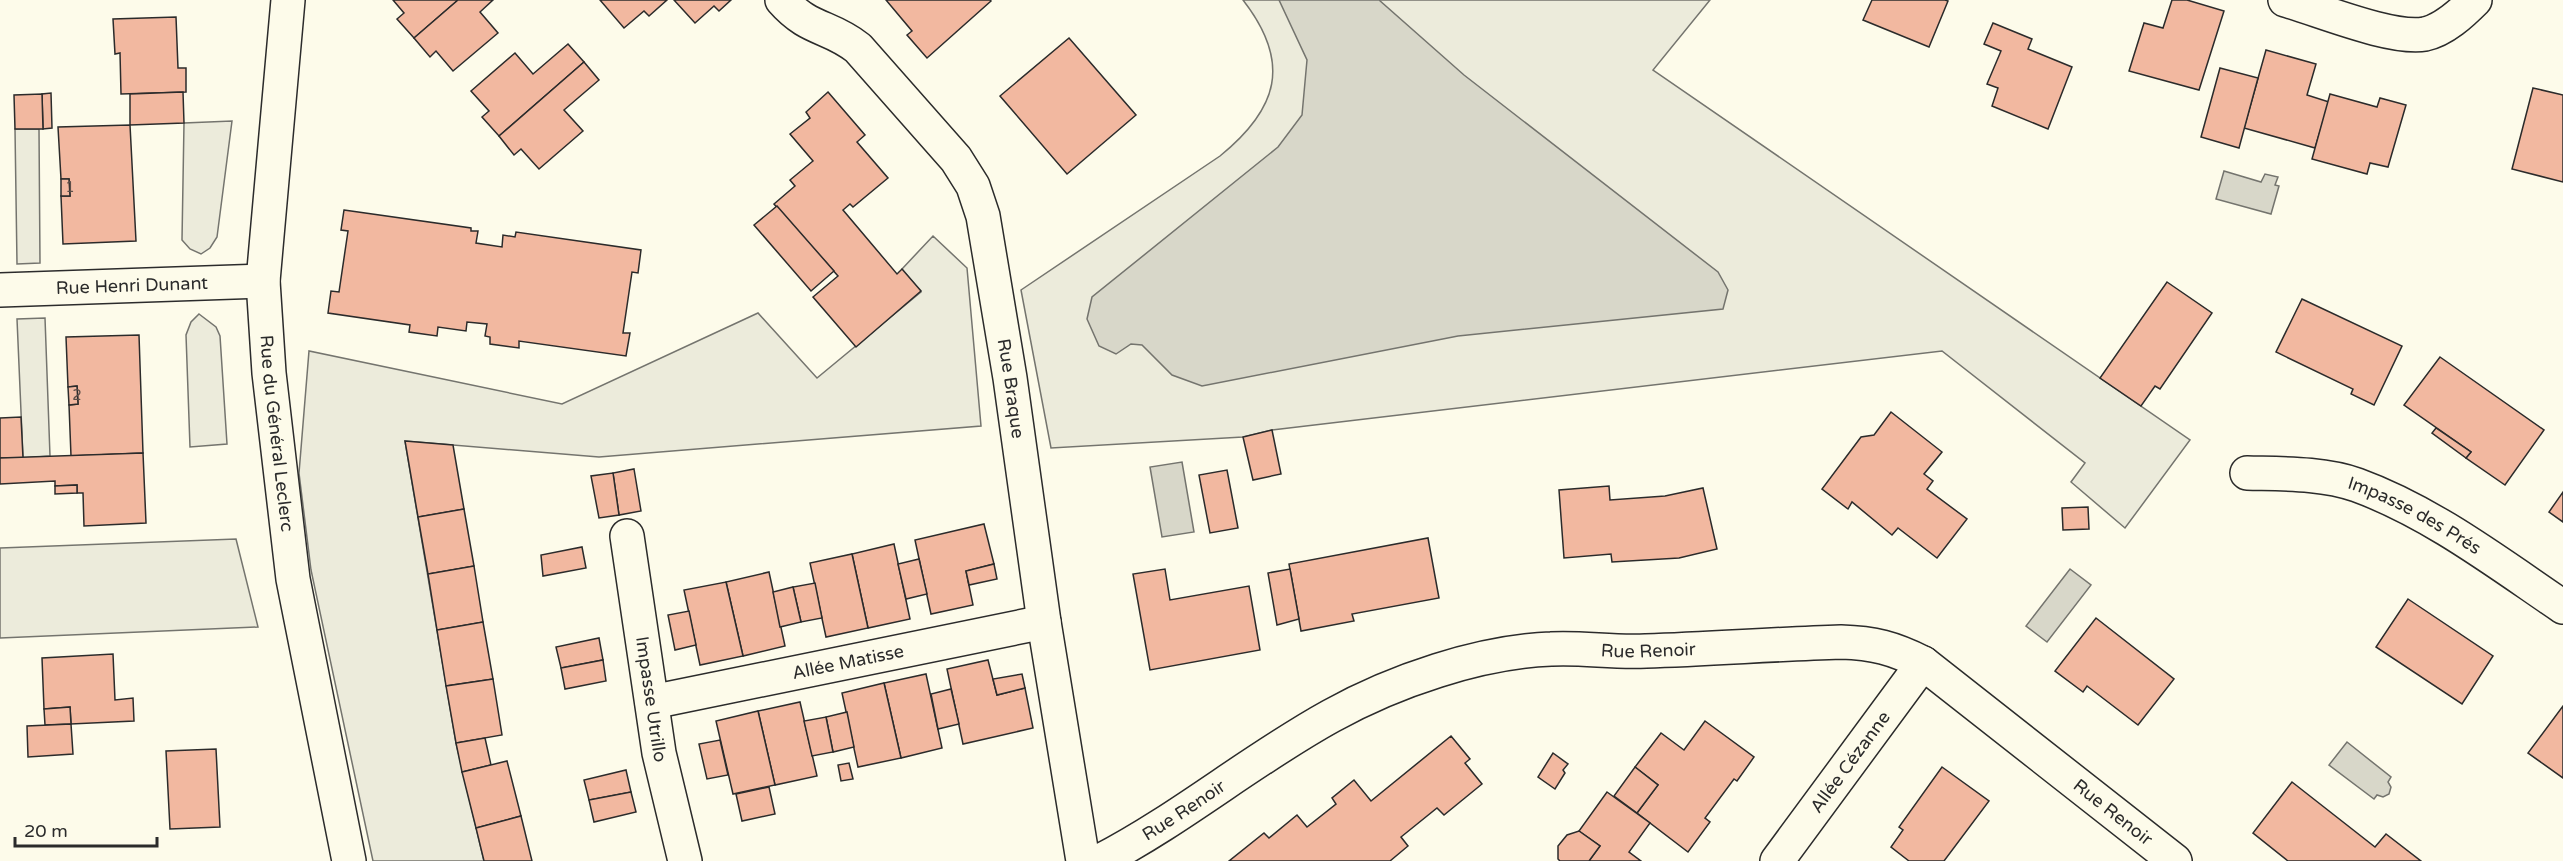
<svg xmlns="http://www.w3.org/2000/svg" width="2563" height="861" font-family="'Varela Round',sans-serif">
<rect width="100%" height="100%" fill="#fdfbea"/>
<g fill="#ecebdb" stroke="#74746e" stroke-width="1.5">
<path d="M1243,0H1710L1653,70L2190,440L2125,528L2071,482L2085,463L1942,351L1272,430L1243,437L1051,448L1021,290L1220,156C1278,109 1292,63 1243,0Z"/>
<polygon points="232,121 217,237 210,248 201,254 190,249 182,240 184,123"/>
<polygon points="15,129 39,129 40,263 17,264"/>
<polygon points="933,236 967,268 981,426 599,457 405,441 456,743 484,861 373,861 311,570 299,473 309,351 562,404 758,313 817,378 921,292 902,269"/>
<polygon points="199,314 216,327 220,336 227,444 190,447 186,335 191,322"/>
<polygon points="45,318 50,456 23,458 17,319"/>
<polygon points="236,539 258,627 0,638 0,548"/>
</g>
<g fill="#d8d7c9" stroke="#74746e" stroke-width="1.5">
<polygon points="1279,0 1379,0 1464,75 1718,272 1728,290 1723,309 1458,336 1202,386 1172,375 1142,345 1131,344 1116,354 1099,346 1087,319 1092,297 1278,147 1302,115 1307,60"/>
<polygon points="2224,171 2261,182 2265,174 2278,177 2275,185 2279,186 2271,214 2216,199"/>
<polygon points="1182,462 1194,532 1162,537 1150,467"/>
<polygon points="2070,569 2091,585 2047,642 2026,626"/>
<polygon points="2347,742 2391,777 2388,782 2391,787 2389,794 2383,797 2377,795 2374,799 2329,765"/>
</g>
<g fill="#f2b8a0" stroke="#2b2b2b" stroke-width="1.5">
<polygon points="393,0 458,0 414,38 397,19 404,13"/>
<polygon points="458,0 493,0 480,12 498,33 453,71 436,51 430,57 414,38"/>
<polygon points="600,0 667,0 649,16 644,11 624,28"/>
<polygon points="674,0 731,0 719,11 714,6 695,23"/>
<polygon points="886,0 990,0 991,1 927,58 907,35 912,31"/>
<polygon points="1872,0 1945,0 1948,1 1929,47 1863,20"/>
<polygon points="2172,0 2187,0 2224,11 2199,90 2129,71 2144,23 2163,28"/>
<polygon points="176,17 178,68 186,68 186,92 121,94 120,53 115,54 113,19"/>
<polygon points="1993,23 2032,39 2028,49 2072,67 2048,129 1992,106 1998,88 1987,84 2001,51 1984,44"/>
<polygon points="1069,38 1136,115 1067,174 1000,96"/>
<polygon points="568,44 584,62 499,136 482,117 489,111 471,91 515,53 533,74"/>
<polygon points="2266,50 2316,64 2307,95 2329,102 2315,148 2244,128"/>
<polygon points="584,62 599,80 564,110 583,131 539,169 521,149 514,155 499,136"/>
<polygon points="2220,68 2258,78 2239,148 2201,137"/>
<polygon points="2533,88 2563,95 2563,182 2512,169"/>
<polygon points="183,92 184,123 130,125 130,94"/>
<polygon points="828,92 865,135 857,142 888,178 853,207 850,204 843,210 897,274 902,269 921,291 856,347 813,297 838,276 774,204 795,186 790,180 813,161 790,134 810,118 806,112"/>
<polygon points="51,93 52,128 43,129 42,94"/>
<polygon points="42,94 43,129 15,129 14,95"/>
<polygon points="2330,94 2377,107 2380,98 2406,105 2388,167 2370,163 2367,174 2312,159"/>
<polygon points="130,125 136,241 63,244 61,196 70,196 69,179 61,179 58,127"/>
<polygon points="61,179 69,179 70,196 61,196"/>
<polygon points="777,206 834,271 811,291 754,225"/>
<polygon points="344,210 471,228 471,231 478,231 476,243 502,247 503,235 515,237 516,232 641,250 638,273 632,272 623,333 630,333 626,356 519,341 519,348 490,344 490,337 485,336 487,324 467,322 466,331 438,327 437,336 409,332 410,325 328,313 331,291 339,292 348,231 341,230"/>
<polygon points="2167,282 2212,313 2160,389 2155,386 2141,406 2100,378"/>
<polygon points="2302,299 2402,346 2374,405 2351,394 2353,389 2276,352"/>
<polygon points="139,335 143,453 71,456 69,405 78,404 77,386 68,387 66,337"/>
<polygon points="2440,357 2544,430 2505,485 2466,458 2471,452 2404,405"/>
<polygon points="77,386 78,404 69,405 68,387"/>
<polygon points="1891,412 1942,452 1924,474 1933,481 1927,489 1967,519 1937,558 1898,528 1892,535 1852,502 1848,509 1822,489 1861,437 1874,435"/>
<polygon points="21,417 23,458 0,458 0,418"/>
<polygon points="2436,428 2471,452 2466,458 2432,433"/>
<polygon points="1272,430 1281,474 1253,480 1243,437"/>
<polygon points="405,441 453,445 464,509 418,517"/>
<polygon points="143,453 146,523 84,526 83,493 77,493 77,485 55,486 55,481 0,484 0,458"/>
<polygon points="634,469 641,511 619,515 613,473"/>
<polygon points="1227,470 1238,528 1210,533 1199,475"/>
<polygon points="613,473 619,515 599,518 591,476"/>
<polygon points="77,485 77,493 55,494 55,486"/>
<polygon points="1609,486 1610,500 1665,496 1703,488 1717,549 1679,558 1612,562 1611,554 1564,558 1559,490"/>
<polygon points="2563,492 2563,522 2549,512"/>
<polygon points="2088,507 2089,529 2063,530 2062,508"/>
<polygon points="464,509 474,566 428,574 418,517"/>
<polygon points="984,524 994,564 966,571 973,605 931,614 915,540"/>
<polygon points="1428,538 1439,598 1352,614 1354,621 1301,631 1289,564"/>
<polygon points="894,544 910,619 868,628 852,554"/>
<polygon points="582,547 586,568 543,576 541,555"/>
<polygon points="852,554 868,628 826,637 810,563"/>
<polygon points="919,559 927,594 906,599 898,564"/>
<polygon points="994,564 997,579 969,585 966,571"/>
<polygon points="474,566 483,622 437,630 428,574"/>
<polygon points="1165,569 1170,600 1249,586 1260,650 1150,670 1133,574"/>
<polygon points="1290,569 1299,619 1277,625 1268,573"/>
<polygon points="769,572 785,646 743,656 726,582"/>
<polygon points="726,582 743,656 700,665 684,590"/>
<polygon points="815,583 822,618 801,622 793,587"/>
<polygon points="793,587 801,622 780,627 773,592"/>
<polygon points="2408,599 2493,656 2462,704 2376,647"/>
<polygon points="689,611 696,645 675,650 668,615"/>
<polygon points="2096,618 2174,679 2138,725 2087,686 2083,692 2055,671"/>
<polygon points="483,622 493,679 446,686 437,630"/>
<polygon points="599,638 603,660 561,668 556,647"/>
<polygon points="113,654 115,700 133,698 134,721 71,724 70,707 44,709 42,658"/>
<polygon points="603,660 606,681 565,689 561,668"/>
<polygon points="988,660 997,695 1025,688 1033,728 963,744 947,669"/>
<polygon points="926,674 942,748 901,758 884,683"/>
<polygon points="1022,674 1025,688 997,695 993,679"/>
<polygon points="493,679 502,735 456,743 446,686"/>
<polygon points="884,683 901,758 858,767 842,693"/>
<polygon points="951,689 959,724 938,729 931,694"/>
<polygon points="800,702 817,776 775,785 758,711"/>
<polygon points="2563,706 2563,778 2528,753"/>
<polygon points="70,707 71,724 45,725 44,709"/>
<polygon points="758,711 775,785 733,794 716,721"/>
<polygon points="847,712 854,747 833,752 826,717"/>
<polygon points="826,717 833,752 812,756 804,721"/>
<polygon points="1705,721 1754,757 1737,781 1734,779 1705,818 1710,822 1688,852 1637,813 1658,785 1635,767 1661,733 1684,750"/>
<polygon points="71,724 73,754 28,757 27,726"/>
<polygon points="1451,736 1470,759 1465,763 1482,784 1444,815 1437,808 1401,837 1408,846 1390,861 1229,861 1264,833 1269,838 1297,815 1307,827 1336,804 1332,798 1354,780 1371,801"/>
<polygon points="485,738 491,765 462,772 456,743"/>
<polygon points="720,740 728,775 707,779 699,744"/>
<polygon points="216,749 220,827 170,829 166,751"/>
<polygon points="1553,753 1568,764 1563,770 1565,773 1555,789 1538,777"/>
<polygon points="507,761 521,816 476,828 462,772"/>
<polygon points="849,763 853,779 841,781 838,765"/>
<polygon points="1635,767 1658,785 1637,813 1614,796"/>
<polygon points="1942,767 1989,801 1944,861 1909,861 1891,847 1903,830 1899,827"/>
<polygon points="626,770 631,792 589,800 584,780"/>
<polygon points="2292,782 2375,847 2386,834 2421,861 2288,861 2253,833"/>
<polygon points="769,787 775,814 742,821 736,794"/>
<polygon points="631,792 636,812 594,822 589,800"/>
<polygon points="1607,792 1650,823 1629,852 1641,861 1589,861 1600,846 1579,831"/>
<polygon points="521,816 532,861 484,861 476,828"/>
<polygon points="1579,831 1600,846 1589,861 1560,861 1558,859 1558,846 1567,835"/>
</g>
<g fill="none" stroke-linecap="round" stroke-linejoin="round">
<defs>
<g id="street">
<path id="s1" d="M782,0C809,31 829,25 858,48L956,159L973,186L983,216L1010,378L1044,622L1083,861"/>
<path d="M2285,0C2320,10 2392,40 2425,34C2444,30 2462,13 2475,0"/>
<path id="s2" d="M0,290L263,281"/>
<path id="s3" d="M2247,473C2283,474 2323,473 2357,485C2431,512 2498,563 2563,607"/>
<path id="s4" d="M627,536L659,753L685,861"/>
<path id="s5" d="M652,702L1044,622"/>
<path id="s6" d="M1100,861C1181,819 1251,760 1331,716C1394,681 1479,652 1551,649C1582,647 1614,653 1646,651C1711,649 1776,644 1841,642C1874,643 1893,648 1923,663L2175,861"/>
<path id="s7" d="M1777,861L1923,663"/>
</g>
<g id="secondary">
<path id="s8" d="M288,0L263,281L269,373L293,579L349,861"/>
</g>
</defs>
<use href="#street" stroke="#2b2b2b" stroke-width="36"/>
<use href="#secondary" stroke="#2b2b2b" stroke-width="36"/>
<use href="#street" stroke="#fdfbea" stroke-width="33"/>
<use href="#secondary" stroke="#fdfbea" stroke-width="33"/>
</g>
<g text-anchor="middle" stroke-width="4.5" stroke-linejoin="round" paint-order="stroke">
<g font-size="15" fill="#5d4e48">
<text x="70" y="192">1</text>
<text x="77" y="400">2</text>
</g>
<g font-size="18" fill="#2b2b2b" stroke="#fdfbea">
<text dy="6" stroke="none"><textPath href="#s2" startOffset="132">Rue Henri Dunant</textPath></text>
<text dy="6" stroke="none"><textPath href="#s1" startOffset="477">Rue Braque</textPath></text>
<text dy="6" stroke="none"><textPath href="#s8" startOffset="435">Rue du Général Leclerc</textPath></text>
<text dy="6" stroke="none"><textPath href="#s3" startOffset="176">Impasse des Prés</textPath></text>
<text dy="6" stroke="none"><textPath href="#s6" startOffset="602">Rue Renoir</textPath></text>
<text dy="6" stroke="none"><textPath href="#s5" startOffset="200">Allée Matisse</textPath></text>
<text dy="6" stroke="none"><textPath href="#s4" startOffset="165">Impasse Utrillo</textPath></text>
<text dy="6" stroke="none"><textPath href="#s7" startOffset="123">Allée Cézanne</textPath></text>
<text dy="6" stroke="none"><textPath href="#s6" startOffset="98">Rue Renoir</textPath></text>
<text dy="6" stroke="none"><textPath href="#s6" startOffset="1122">Rue Renoir</textPath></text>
</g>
</g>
<path d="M15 837v9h142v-9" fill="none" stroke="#2b2b2b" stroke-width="3"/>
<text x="24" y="837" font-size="18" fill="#2b2b2b" stroke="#fdfbea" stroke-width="4.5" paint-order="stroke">20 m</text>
</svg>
